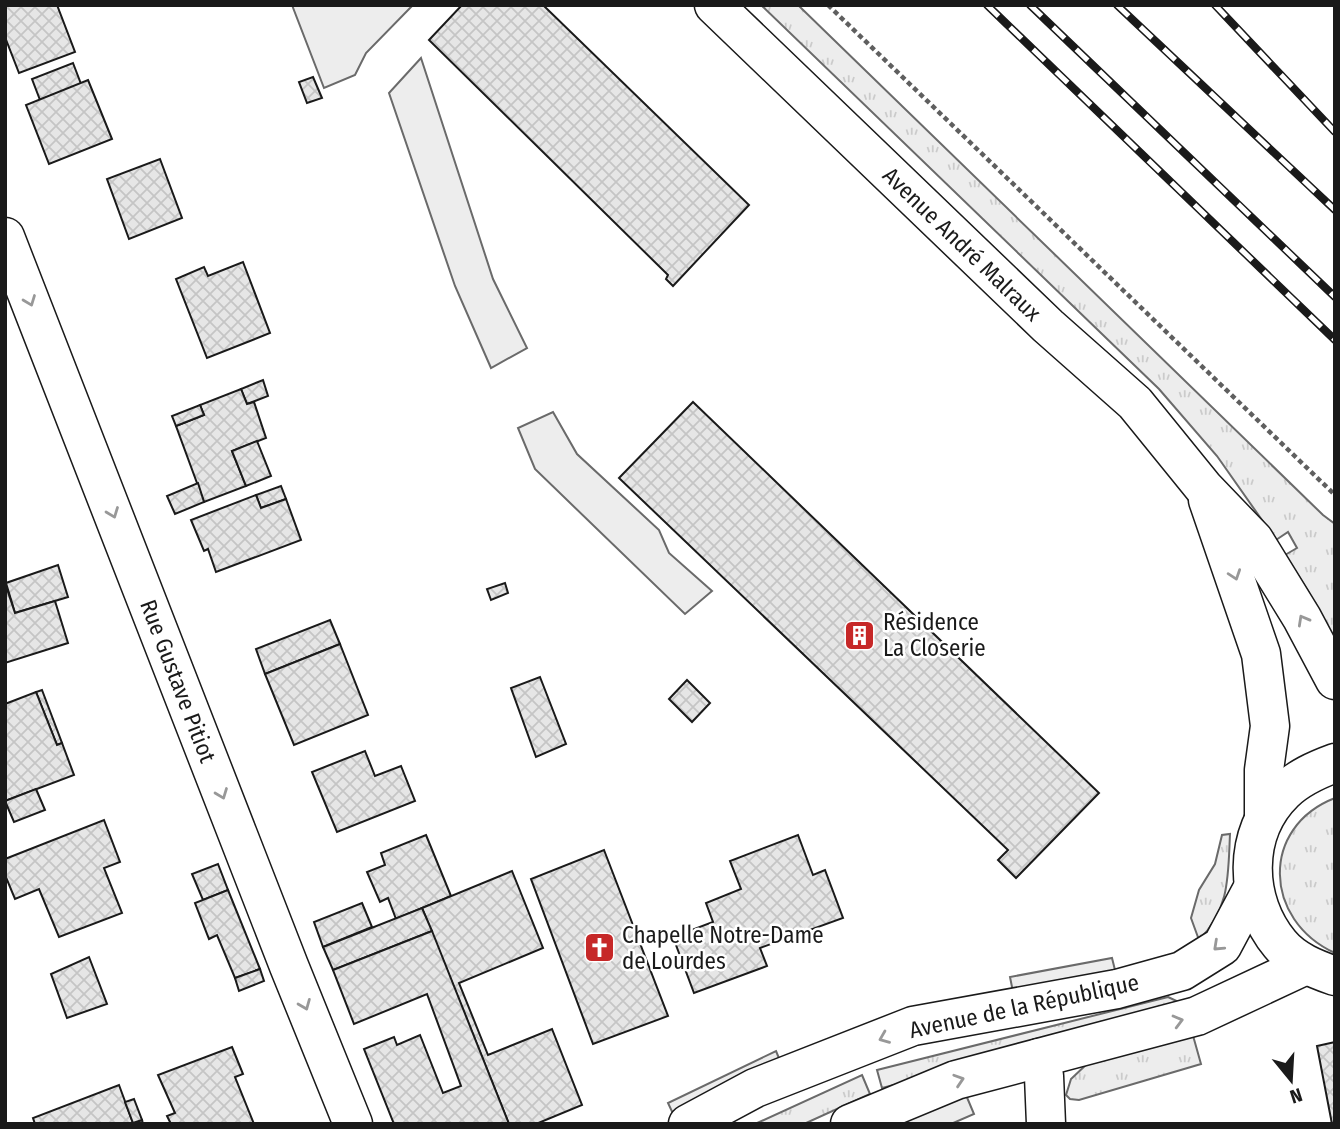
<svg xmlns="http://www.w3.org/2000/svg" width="1340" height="1129" font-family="'Fira Sans Condensed',sans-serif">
<defs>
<pattern id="grass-tufts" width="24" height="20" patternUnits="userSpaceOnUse" patternTransform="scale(1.75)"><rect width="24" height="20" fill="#ededed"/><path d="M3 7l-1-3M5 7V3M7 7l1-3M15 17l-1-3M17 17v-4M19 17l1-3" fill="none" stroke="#cbcbcb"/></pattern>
<pattern id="building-cross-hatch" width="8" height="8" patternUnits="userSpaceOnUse" patternTransform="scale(1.75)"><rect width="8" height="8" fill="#e6e6e6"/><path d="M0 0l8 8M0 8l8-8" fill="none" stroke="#c5c5c5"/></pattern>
</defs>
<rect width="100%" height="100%" fill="#fff"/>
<g fill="url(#grass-tufts)" stroke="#6a6a6a" stroke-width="2">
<polygon points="761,5 798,5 1323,515 1335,524 1335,644 1308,591 1285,555 1297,548 1288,532 1276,540 1217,456 1159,389"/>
<path d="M1335,798V953C1263,920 1260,827 1335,798Z"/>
<path d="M1230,834C1228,876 1230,909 1199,940L1191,918L1199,890L1215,864L1222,835Z"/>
<polygon points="1168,997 1181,1003 1172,1014 882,1088 877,1070"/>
<polygon points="1192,1032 1201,1064 1079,1100 1070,1099 1066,1095 1071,1079 1088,1063"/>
<polygon points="862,1075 870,1094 804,1124 755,1124"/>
</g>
<g fill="#ededed" stroke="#6a6a6a" stroke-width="2">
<polygon points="292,5 413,5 366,53 355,75 324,88"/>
<polygon points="421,58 493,279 527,348 491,368 455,286 389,93"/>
<polygon points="553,412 577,454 659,530 669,553 712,591 685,614 535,469 518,428"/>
<polygon points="1112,958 1117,978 1014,997 1010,977"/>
<polygon points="776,1051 783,1068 675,1118 668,1103"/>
<polygon points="966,1095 974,1114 951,1124 896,1124"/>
</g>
<g fill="url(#building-cross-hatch)" stroke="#1a1a1a" stroke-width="2">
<polygon points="5,5 57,5 75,52 19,73 5,37"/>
<polygon points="462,5 543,5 749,205 673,286 666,279 668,275 429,40"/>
<polygon points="73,63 81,84 40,100 32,79"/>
<polygon points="313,77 322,98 307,103 299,82"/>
<polygon points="88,80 112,139 49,164 26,105"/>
<polygon points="160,159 182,218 129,239 107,179"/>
<polygon points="243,262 270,333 207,358 176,279 204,267 208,276"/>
<polygon points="263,380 268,396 247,404 241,389"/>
<polygon points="241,389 247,404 254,402 266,438 232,451 246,486 204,502 176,426 204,415 200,405"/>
<polygon points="693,402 1099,793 1016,878 998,860 1008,850 619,478"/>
<polygon points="200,405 204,415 176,426 172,416"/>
<polygon points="257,441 271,476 246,486 232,451"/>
<polygon points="198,483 204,502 175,514 167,496"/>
<polygon points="281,486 286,499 261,508 256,495"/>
<polygon points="256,495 261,508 286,499 301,540 216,572 208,549 204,551 191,520"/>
<polygon points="58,565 68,597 15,613 6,583"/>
<polygon points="5,583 15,613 55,601 68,643 5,663"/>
<polygon points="505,583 508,593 491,600 487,589"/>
<polygon points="330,620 340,644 265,674 256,649"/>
<polygon points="340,644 368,715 294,745 265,674"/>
<polygon points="540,677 566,744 536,757 511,688"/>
<polygon points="687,680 710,703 692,722 669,699"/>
<polygon points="42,690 62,743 57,745 36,692"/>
<polygon points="36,692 57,745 62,743 74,775 5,801 5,704"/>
<polygon points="365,751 375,776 401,766 415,801 337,832 312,772"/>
<polygon points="36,789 45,810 14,822 5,801"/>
<polygon points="104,820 120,862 104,868 122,913 59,937 39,889 15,899 5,875 5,859"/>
<polygon points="426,835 451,896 396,919 388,898 380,902 367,872 385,865 381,853"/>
<polygon points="798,835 813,875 825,870 843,918 760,948 767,966 694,993 673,937 713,922 706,903 741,889 730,861"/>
<polygon points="604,850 668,1016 593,1044 531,879"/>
<polygon points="218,864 228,890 203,900 192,874"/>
<polygon points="512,871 543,948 459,983 488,1055 552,1029 582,1105 536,1124 509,1124 422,908"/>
<polygon points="228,890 260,969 235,978 217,935 209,939 195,903"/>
<polygon points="362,903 372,927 323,947 314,922"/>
<polygon points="422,908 432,931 333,970 323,947"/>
<polygon points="432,931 509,1124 394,1124 364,1049 394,1037 397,1045 420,1035 443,1093 461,1086 427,994 354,1024 333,970"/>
<polygon points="89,957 107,1004 67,1018 51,974"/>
<polygon points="260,969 264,981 239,991 235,978"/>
<polygon points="1335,1042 1335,1124 1332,1124 1317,1046"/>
<polygon points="232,1047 243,1074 235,1077 254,1124 171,1124 167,1116 175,1113 158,1075"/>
<polygon points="119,1085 133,1123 142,1120 143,1124 35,1124 33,1118"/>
<polygon points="134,1099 142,1120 133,1123 125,1102"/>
</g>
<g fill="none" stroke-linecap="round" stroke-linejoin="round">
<defs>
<g id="minor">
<polyline points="5,237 289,966 353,1124"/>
<polyline points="1039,1058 1044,1076 1046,1124"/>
<polyline points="688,1124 755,1088 913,1026 1117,989 1182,971 1222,946 1253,888"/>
<polyline points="850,1124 956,1080 1197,1016 1306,965"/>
</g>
<g id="major">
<polyline points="714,5 1048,326 1135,403 1204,488 1254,540 1302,618 1335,680"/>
<polyline points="1208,500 1261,654 1270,726 1264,770 1264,818"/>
<path d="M1335,763C1316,770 1298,778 1284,792C1242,833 1244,901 1280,944C1294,961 1315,969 1335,976"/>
</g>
</defs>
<use href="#minor" stroke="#1a1a1a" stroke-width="41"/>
<use href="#major" stroke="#1a1a1a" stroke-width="41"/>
<polyline stroke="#5f5f5f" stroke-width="4.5" stroke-dasharray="5 3.5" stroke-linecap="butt" points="828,5 1335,495"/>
<use href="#minor" stroke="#fff" stroke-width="38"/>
<use href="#major" stroke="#fff" stroke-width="38"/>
<defs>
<g id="rail">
<polyline points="987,5 1335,340"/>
<polyline points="1030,5 1335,297"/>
<polyline points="1117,5 1335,210"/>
<polyline points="1215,5 1335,132"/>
</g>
</defs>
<use href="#rail" stroke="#1a1a1a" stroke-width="8"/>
<use href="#rail" stroke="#fff" stroke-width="5" stroke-dasharray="16" stroke-linecap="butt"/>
</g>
<defs><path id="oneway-chevron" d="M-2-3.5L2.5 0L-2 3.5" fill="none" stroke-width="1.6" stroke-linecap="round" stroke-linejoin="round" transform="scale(1.75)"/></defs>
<g stroke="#989898">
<use href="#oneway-chevron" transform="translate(30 301) rotate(69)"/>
<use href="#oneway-chevron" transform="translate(113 513) rotate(69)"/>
<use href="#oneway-chevron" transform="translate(1235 575) rotate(71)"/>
<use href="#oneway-chevron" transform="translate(1303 620) rotate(-119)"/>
<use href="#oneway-chevron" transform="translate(222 794) rotate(69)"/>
<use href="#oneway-chevron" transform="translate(1218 946) rotate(137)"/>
<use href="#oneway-chevron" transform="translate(305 1005) rotate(68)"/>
<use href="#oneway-chevron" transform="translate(1178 1021) rotate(-15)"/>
<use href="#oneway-chevron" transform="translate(884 1038) rotate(158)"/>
<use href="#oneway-chevron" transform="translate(959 1080) rotate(-18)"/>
</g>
<defs>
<symbol id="building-square" viewBox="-11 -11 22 22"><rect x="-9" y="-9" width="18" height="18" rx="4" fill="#c62828" stroke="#fff"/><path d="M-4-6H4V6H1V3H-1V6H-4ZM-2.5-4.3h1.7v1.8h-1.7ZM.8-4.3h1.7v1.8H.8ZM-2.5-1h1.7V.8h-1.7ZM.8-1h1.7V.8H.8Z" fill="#fff"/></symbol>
<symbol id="church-square" viewBox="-11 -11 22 22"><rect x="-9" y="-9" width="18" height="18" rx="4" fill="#c62828" stroke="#fff"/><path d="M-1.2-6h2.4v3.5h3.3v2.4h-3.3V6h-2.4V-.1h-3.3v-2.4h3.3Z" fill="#fff"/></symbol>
</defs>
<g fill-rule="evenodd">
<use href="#building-square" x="842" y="618" width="35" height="35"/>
<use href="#church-square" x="582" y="930" width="35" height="35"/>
</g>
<g text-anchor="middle" stroke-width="5" stroke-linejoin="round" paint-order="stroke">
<g font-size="23" fill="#1a1a1a" stroke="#fff">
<text transform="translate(962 244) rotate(44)" y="8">Avenue André Malraux</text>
<text transform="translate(178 681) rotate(69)" y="8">Rue Gustave Pitiot</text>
<text transform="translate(1024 1006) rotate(-12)" y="8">Avenue de la République</text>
</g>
<g font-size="23" fill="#1a1a1a" stroke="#fff" text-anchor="start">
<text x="883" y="630">Résidence<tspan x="883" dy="26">La Closerie</tspan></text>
<text x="622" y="943">Chapelle Notre-Dame<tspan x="622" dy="26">de Lourdes</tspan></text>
</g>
</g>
<rect width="1340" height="1129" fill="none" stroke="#1a1a1a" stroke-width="14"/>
<g transform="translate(1291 1080) rotate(162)" stroke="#ffffff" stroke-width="5" paint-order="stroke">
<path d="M0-5L12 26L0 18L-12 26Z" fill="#1a1a1a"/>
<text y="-10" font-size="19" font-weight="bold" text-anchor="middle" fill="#1a1a1a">N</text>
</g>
</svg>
